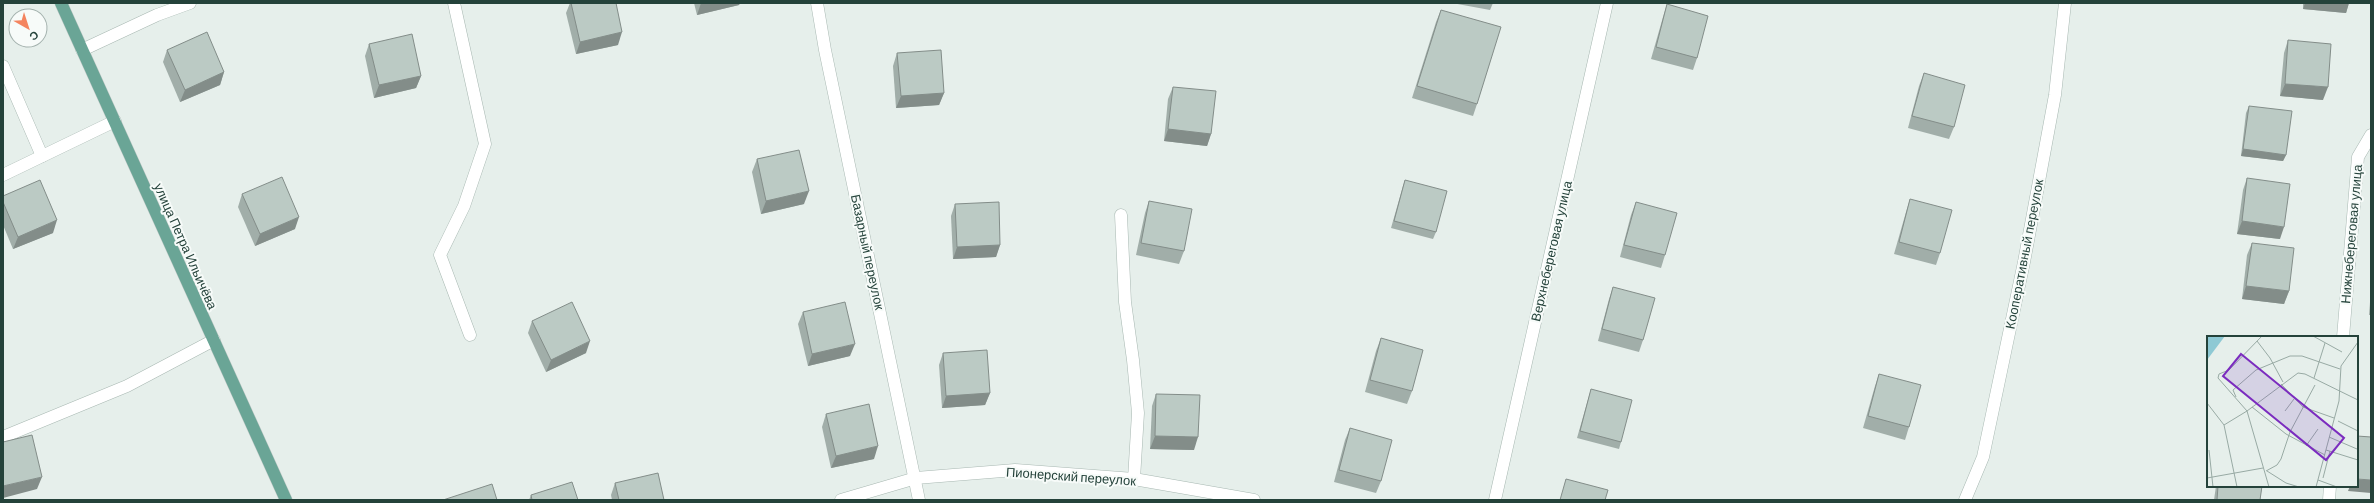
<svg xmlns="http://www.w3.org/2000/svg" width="2374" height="503" font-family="Barlow,sans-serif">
<rect width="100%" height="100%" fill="#e6efeb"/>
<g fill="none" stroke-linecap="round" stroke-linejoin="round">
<defs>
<g id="minor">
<polyline points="454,3 485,144 464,206 440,255 470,335"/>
<polyline points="817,3 825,50 919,500"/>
<polyline points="82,50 157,15 190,3"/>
<polyline points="3,66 42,156"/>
<polyline points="3,175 115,121"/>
<polyline points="1121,215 1125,302 1133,360 1138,413 1134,479"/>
<polyline points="2343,337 2358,157 2371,135"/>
<polyline points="3,437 127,386 214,340"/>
<polyline points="841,500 916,478 1015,470 1134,479 1254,500"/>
<polyline points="1495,500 1607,3"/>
<polyline points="1965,500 1983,457 2024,262 2055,95 2065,3"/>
<polyline points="2329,500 2330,486"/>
</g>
<polyline id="major" points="61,3 286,500"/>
</defs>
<use href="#minor" stroke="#a8b8b2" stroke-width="13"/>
<use href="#major" stroke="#c2cac8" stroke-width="13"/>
<use href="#minor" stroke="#fff" stroke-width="12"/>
<use href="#major" stroke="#6aa596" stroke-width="12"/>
</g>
<g fill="#a1aea9">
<polygon points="570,3 616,3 618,45 576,54 566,13"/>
<polygon points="694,3 740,3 739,5 697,15"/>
<polygon points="1452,3 1493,3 1490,10"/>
<polygon points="2303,3 2349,3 2346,13 2303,9"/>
<polygon points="1667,4 1697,58 1693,70 1651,59 1663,17"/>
<polygon points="1441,10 1477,104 1473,116 1412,98 1436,22"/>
<polygon points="2288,40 2323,100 2280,96 2284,53"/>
<polygon points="369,44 421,76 416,88 374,98 365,56"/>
<polygon points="167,50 224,72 220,85 180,102 163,62"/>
<polygon points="897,53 944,93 939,105 896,108 893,66"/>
<polygon points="1924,73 1954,127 1949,139 1908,128 1919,86"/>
<polygon points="1173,87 1211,134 1207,146 1164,141 1168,99"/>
<polygon points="2249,106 2286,155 2283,161 2241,156 2246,113"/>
<polygon points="757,159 804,204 761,214 752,172"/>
<polygon points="2247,178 2280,239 2237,234 2243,190"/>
<polygon points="1405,180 1436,232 1433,239 1391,228 1403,186"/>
<polygon points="242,194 295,229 255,246 238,207"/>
<polygon points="3,196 53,233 13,249 3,225"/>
<polygon points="1910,199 1940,253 1936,265 1894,254 1906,212"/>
<polygon points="1149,201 1184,251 1179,264 1136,255 1145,213"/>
<polygon points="1636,202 1665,255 1661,268 1620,257 1631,215"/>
<polygon points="955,204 1000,245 996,257 953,259 951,216"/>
<polygon points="2252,243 2289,291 2284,304 2242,299 2247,255"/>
<polygon points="1613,287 1643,340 1639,352 1598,341 1609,299"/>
<polygon points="2371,290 2371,315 2369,315"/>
<polygon points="803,312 850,356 808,366 798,324"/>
<polygon points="532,321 586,353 546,372 528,333"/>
<polygon points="1381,338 1412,391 1407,404 1365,392 1376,351"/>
<polygon points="943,353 990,393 985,405 942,408 939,365"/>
<polygon points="1879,374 1909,427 1905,440 1863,428 1875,386"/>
<polygon points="1591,389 1621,442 1619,449 1577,438"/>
<polygon points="1156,394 1194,450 1150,449 1152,406"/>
<polygon points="826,414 874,459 831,468 822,427"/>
<polygon points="1350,428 1381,481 1376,493 1334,482 1345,440"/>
<polygon points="615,483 664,500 612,500 611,495"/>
<polygon points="2216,486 2262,486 2260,500 2214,500"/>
<polygon points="531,495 578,500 529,500"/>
</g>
<g fill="#838d89">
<polygon points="701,3 740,3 739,5 697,15"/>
<polygon points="2305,3 2349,3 2346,13 2303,9"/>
<polygon points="622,32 618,45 576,54 580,42"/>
<polygon points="224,72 220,85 180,102 185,90"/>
<polygon points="421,76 416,88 374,98 379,85"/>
<polygon points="2285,84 2328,87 2323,100 2280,96"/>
<polygon points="944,93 939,105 896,108 901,96"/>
<polygon points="1168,129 1211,134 1207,146 1164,141"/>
<polygon points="2243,149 2286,155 2283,161 2241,156"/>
<polygon points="809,191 804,204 761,214 766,201"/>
<polygon points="299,217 295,229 255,246 260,234"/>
<polygon points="57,220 53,233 13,249 18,237"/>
<polygon points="2242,221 2284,227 2280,239 2237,234"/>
<polygon points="1000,245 996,257 953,259 957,247"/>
<polygon points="2246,286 2289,291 2284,304 2242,299"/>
<polygon points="590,341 586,353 546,372 551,360"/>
<polygon points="855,344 850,356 808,366 812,354"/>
<polygon points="990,393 985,405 942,408 946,396"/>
<polygon points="1155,436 1198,437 1194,450 1150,449"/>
<polygon points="878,446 874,459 831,468 836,456"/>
<polygon points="42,477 37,489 3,498 3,486"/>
<polygon points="2357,479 2371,480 2371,493 2348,491 2350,486 2357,486"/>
</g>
<g fill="#bbcac4" stroke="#838d89">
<polygon points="571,3 616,3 622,32 580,42"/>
<polygon points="1667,4 1708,16 1697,58 1656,47"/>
<polygon points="1441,10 1501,27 1477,104 1417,86"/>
<polygon points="207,32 224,72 185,90 167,50"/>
<polygon points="412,34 421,76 379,85 369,44"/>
<polygon points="2288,40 2331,44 2328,87 2285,84"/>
<polygon points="941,50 944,93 901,96 897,53"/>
<polygon points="1924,73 1965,85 1954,127 1912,116"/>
<polygon points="1173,87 1216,91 1211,134 1168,129"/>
<polygon points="2249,106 2292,111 2286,155 2243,149"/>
<polygon points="799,150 809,191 766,201 757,159"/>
<polygon points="282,177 299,217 260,234 242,194"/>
<polygon points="2247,178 2290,184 2284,227 2242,221"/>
<polygon points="40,180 57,220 18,237 3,202 3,196"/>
<polygon points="1405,180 1447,191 1436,232 1394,221"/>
<polygon points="1910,199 1952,210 1940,253 1899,242"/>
<polygon points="1149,201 1192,209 1184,251 1141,243"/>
<polygon points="999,202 1000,245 957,247 955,204"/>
<polygon points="1636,202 1677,213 1665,255 1624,245"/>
<polygon points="2252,243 2294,248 2289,291 2246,286"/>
<polygon points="1613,287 1655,298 1643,340 1602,329"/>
<polygon points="572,302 590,341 551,360 532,321"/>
<polygon points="845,302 855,344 812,354 803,312"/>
<polygon points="1381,338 1423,350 1412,391 1370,380"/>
<polygon points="987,350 990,393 946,396 943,353"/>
<polygon points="1879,374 1921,385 1909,427 1868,416"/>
<polygon points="1591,389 1632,400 1621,442 1580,431"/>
<polygon points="1156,394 1200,395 1198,437 1155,436"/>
<polygon points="869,404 878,446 836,456 826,414"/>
<polygon points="1350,428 1392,440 1381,481 1339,470"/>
<polygon points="32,435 42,477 3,486 3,442"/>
<polygon points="2357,436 2371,437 2371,480 2357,479"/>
<polygon points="658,473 664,500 619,500 615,483"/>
<polygon points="1566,479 1608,490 1605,500 1560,500"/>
<polygon points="572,482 578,500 532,500 531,495"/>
<polygon points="492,484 497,500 443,500"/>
<polygon points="2218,486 2262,486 2260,500 2217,500"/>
</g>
<g text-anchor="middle" stroke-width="4" stroke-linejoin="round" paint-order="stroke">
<g font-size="13" fill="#24423a" stroke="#f7fbf9">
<text transform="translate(2351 234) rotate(-85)" y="5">Нижнебереговая улица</text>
<text transform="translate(186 246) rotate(66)" y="5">улица Петра Ильичёва</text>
<text transform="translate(1551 251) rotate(-77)" y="5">Верхнебереговая улица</text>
<text transform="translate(868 252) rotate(78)" y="5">Базарный переулок</text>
<text transform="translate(2024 254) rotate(-79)" y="5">Кооперативный переулок</text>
<text transform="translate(1071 476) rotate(4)" y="5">Пионерский переулок</text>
</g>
</g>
<g transform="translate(2207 336)">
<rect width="151" height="151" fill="#e6efeb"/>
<path d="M0,0H18L0,24Z" fill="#8ec9d4"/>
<path fill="none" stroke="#98aaa4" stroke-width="1" d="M55,0L22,34L12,38L11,42L40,75L62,151M106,0L135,16M50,5L63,22L76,46M107,42L118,7M74,48L96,71L127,82M29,61L26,54L49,34L83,20H95L133,33M0,67L17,89L30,151M45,71L79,98L118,119M78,75L87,63M131,85L151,95M17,89L40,75L91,37L98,38L151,64M122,101L150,113M99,110L111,93M2,114L6,151M119,114L151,124M59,135L70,129L74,123L83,96L108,49M60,135L79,147L92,151M0,142L56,132M116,142L123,115M111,144L130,151M109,151L132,65L134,30L151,6"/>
<path fill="#7b2cbf" fill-opacity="0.15" stroke="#7b2cbf" stroke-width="2" d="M34,18L137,102L119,124L16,40Z"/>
<rect width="151" height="151" fill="none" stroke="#24423a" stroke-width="2"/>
</g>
<rect width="2374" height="503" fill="none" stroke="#24423a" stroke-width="8"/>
<g transform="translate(28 28) rotate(141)"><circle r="19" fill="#f7fbf9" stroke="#a3b1ad"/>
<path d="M0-3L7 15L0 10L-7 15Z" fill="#f4845f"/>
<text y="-6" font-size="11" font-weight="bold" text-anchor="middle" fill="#24423a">С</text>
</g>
</svg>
